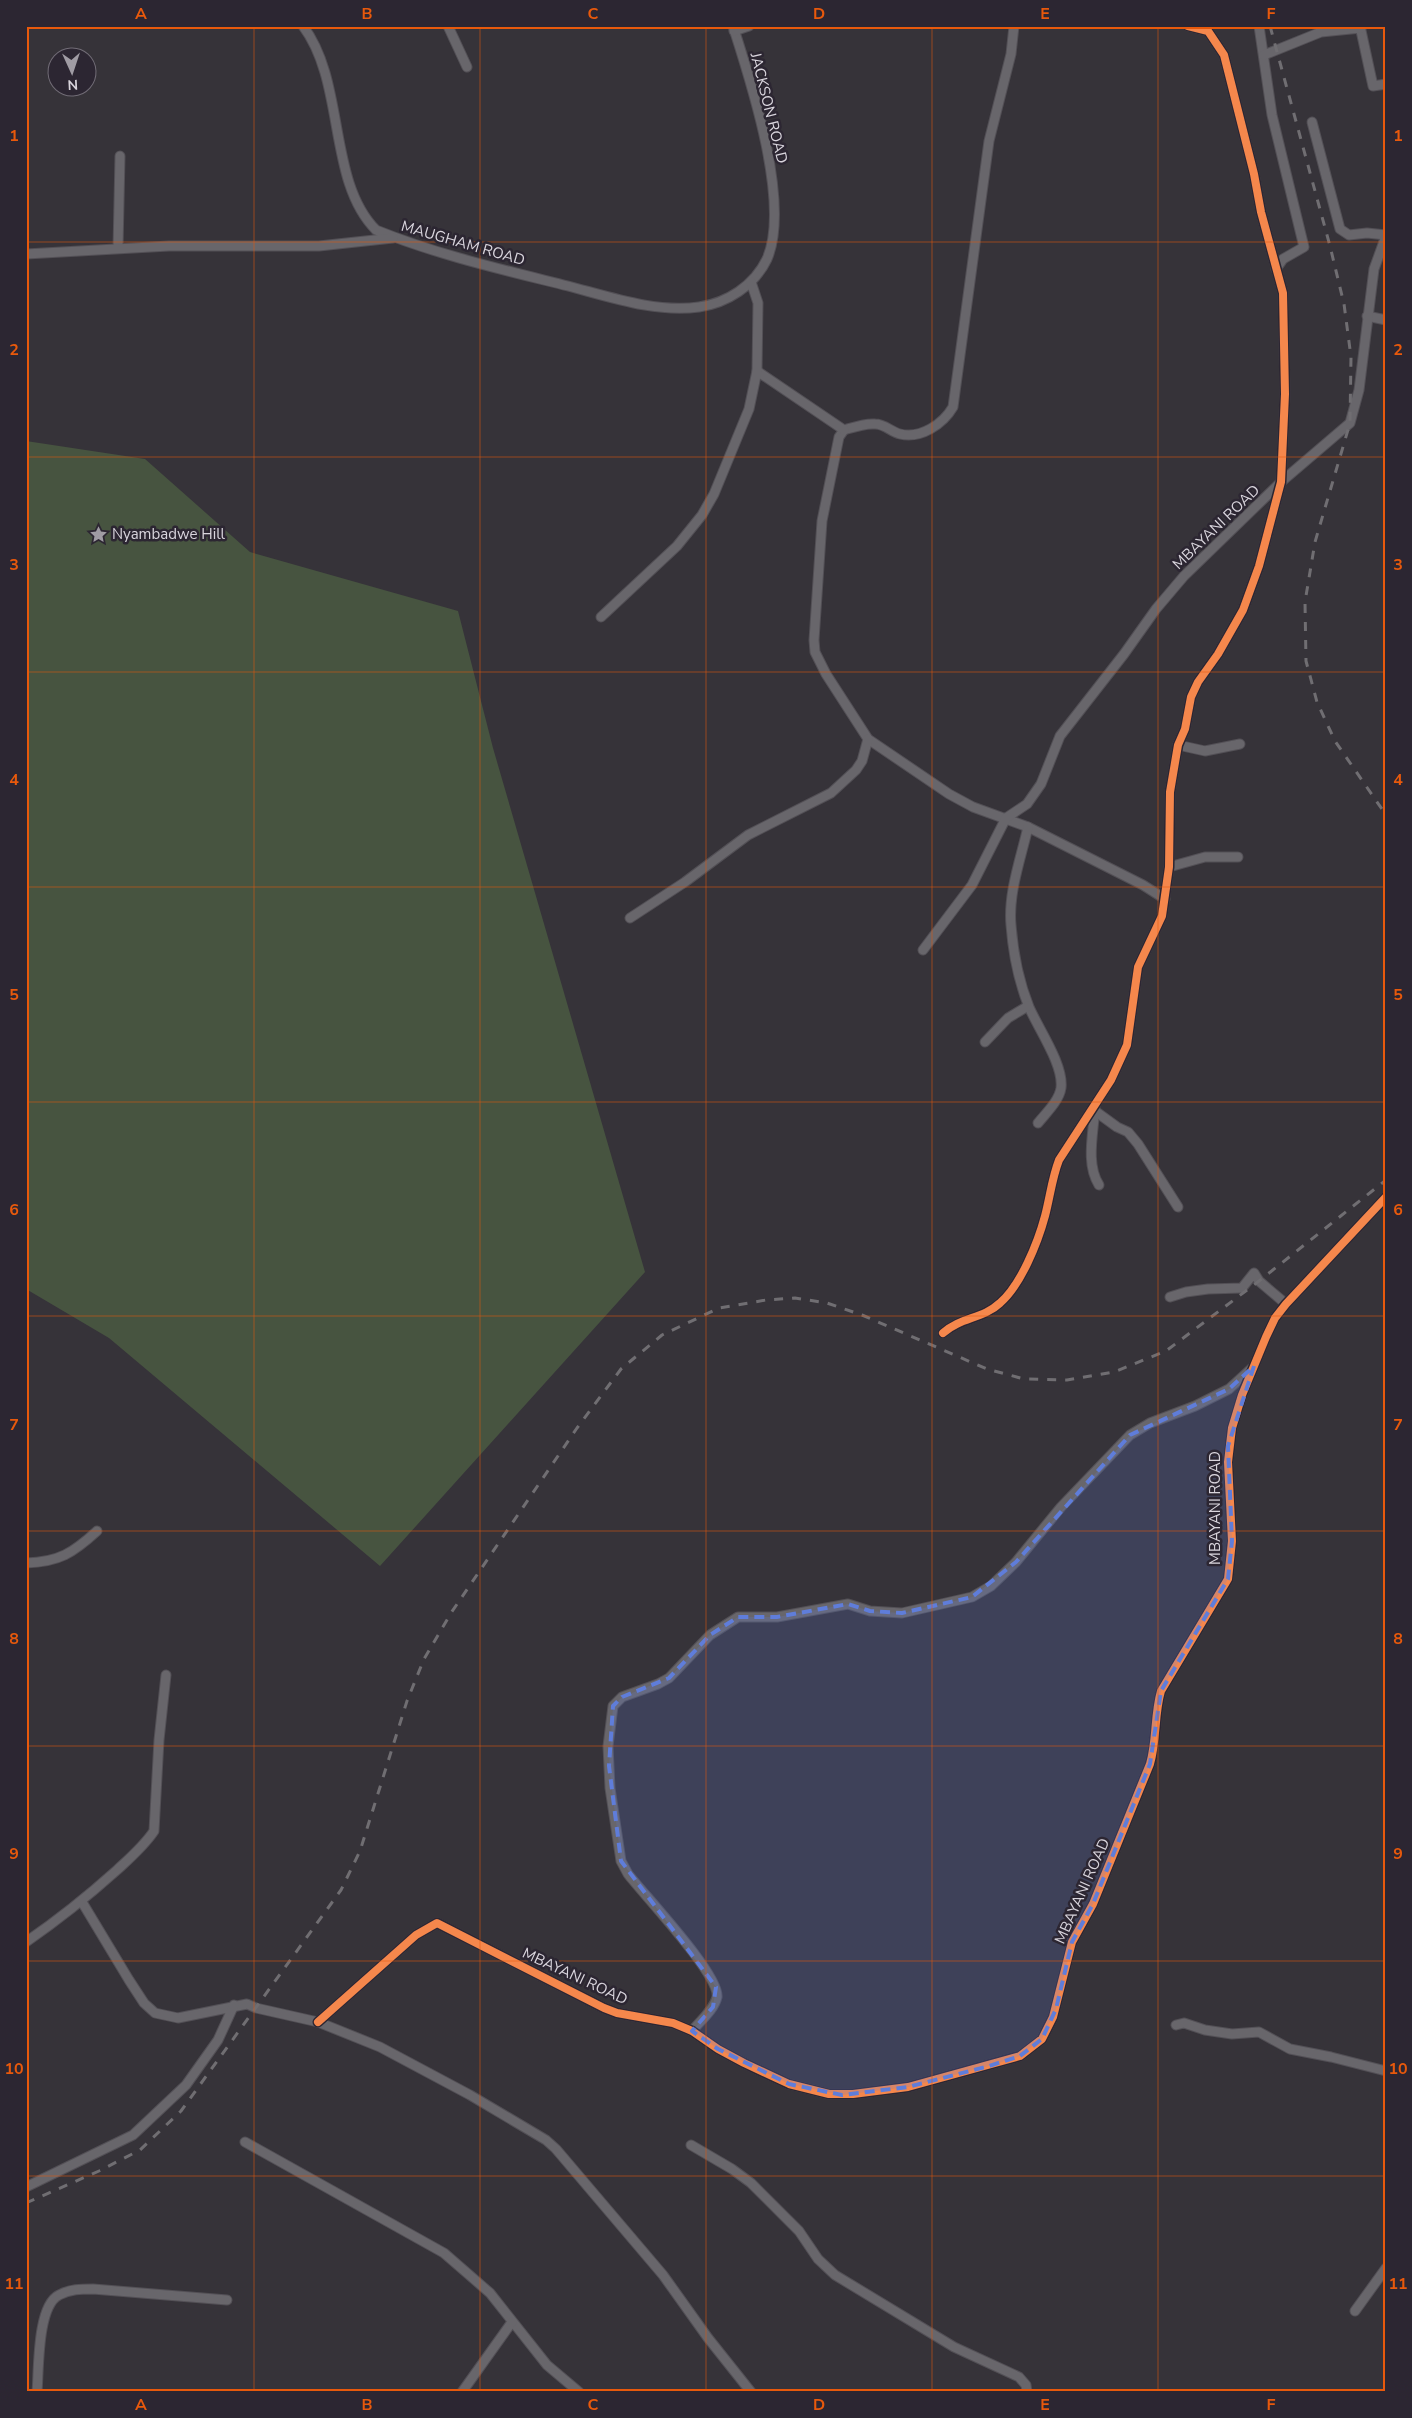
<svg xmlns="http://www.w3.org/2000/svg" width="1412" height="2418" font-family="'Nunito Sans',sans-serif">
<rect width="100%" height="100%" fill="#363339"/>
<polygon fill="#475440" points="26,441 145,459 250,552 458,611 493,748 645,1272 380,1566 109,1338 26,1289"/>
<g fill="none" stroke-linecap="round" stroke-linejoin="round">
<defs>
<g id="street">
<path d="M303,26C346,83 327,181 376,230C438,255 504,270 568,286C610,297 656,313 699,307C727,303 754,286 767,259C791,204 751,82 733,26"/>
<polyline points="448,26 467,67"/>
<path d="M1014,26L1011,54L989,141L953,407C943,424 921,439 900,434C891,432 885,424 875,424C865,423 854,427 844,430L839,437L822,521L814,640L815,652L826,674L868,739L949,794L973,807L1028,827L1143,885L1165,899"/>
<polyline points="1259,26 1272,115 1304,247 1283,259 1276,269"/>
<polyline points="1360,26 1373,86 1386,84"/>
<polyline points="734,31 749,26"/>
<polyline points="1264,55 1321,32 1361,28"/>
<polyline points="1312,122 1340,229 1349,235 1367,233 1386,235"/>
<polyline points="118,248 120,156"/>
<polyline points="26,254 169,246 319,246 393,238"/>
<polyline points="1367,316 1386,320"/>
<polyline points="757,371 844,430"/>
<polyline points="601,617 677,546 702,515 714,494 749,409 757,371 758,303 751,282"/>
<polyline points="1178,745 1205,751 1240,744"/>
<path d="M1028,827C1021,858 1008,893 1011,925C1013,952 1019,982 1029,1007C1038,1028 1064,1065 1061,1088C1059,1101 1046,1113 1038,1123"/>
<polyline points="1169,867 1205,857 1238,857"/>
<polyline points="630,918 685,882 748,835 831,793 856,770 862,761 868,739"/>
<polyline points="923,950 972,885 1006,818 1027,804 1041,784 1060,736 1124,654 1156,609 1184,576 1281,482 1350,423 1359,390 1374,269 1386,236"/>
<polyline points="985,1042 1008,1018 1028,1006"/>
<path d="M1095,1106C1094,1131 1085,1163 1099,1185"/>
<polyline points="1095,1111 1117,1127 1128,1132 1138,1144 1178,1207"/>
<polyline points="1170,1297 1186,1292 1208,1289 1242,1288 1254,1273 1259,1281 1286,1304"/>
<path d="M943,1333C961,1317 983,1319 1000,1303C1021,1285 1038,1242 1045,1216C1050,1197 1052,1178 1059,1160L1111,1080L1127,1045L1138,967L1162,916L1169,867L1170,792L1178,745L1185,729L1191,697L1198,682L1218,654L1243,610L1259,566L1281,482L1285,394L1283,293L1261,212L1254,174L1224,55L1208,31L1188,26"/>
<path d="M26,1563C59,1562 73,1553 97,1531"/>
<polyline points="82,1902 129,1980 144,2003 155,2013 178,2018 247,2004 256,2008 318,2022 380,2047 470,2095 546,2140 556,2149 663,2275 708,2338 751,2392"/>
<path d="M26,1942C58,1920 88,1896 117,1870C130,1858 144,1846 154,1831L159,1740L166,1675"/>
<path d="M318,2022L416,1935L437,1923L604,2008L617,2013L673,2023L692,2031L718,2049L744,2063L789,2084L829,2094H853L908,2087L1020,2056L1042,2039L1053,2017L1072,1942L1093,1904L1150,1764C1157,1740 1154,1715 1161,1691L1228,1579L1232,1541L1228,1462L1232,1428L1242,1395L1266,1337L1275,1318L1286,1304L1386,1197"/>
<polyline points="1176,2025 1184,2023 1205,2030 1232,2034 1259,2032 1290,2049 1331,2057 1386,2071"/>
<path d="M692,2031C700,2021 714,2010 717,1997C720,1975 644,1895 628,1874L621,1861L610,1788L608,1746L613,1706L622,1697L658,1684L669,1678L710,1635L738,1617H777L848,1604L870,1611L902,1613L972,1597L991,1586L1016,1562L1061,1507L1130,1435L1150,1423L1195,1406L1229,1389L1252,1368"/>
<polyline points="245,2142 444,2253 490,2293 547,2365 579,2392"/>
<polyline points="691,2145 732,2169 751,2183 799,2231 818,2259 835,2275 954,2347 1019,2377 1026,2385 1027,2392"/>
<polyline points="26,2187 133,2135 186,2085 218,2040 234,2005"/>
<polyline points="1355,2311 1386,2268"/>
<path d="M37,2392C39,2369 37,2306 59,2295C70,2289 81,2289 93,2289L227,2300"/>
<polyline points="462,2392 512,2322"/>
</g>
</defs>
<use href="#street" stroke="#535056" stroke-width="11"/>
<use href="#street" stroke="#68666b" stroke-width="9"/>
<g stroke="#706e72" stroke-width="3" stroke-dasharray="9 9" stroke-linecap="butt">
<polyline points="1270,26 1330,246 1344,304 1351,357 1350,423 1315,542 1305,602 1306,661 1317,702 1335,741 1386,815"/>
<polyline points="26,2203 99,2171 140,2150 181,2111 341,1890 360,1851 407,1701 424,1659 451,1613 577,1428 621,1369 662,1335 719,1308 766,1300 795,1298 827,1303 862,1315 987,1369 1024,1379 1067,1380 1114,1372 1166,1351 1259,1281 1386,1180"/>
</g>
<defs>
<g id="cycleway">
<path d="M943,1333C961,1317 983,1319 1000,1303C1021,1285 1038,1242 1045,1216C1050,1197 1052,1178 1059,1160L1111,1080L1127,1045L1138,967L1162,916L1169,867L1170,792L1178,745L1185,729L1191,697L1198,682L1218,654L1243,610L1259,566L1281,482L1285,394L1283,293L1261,212L1254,174L1224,55L1208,31L1188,26"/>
<path d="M318,2022L416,1935L437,1923L604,2008L617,2013L673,2023L692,2031L718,2049L744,2063L789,2084L829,2094H853L908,2087L1020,2056L1042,2039L1053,2017L1072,1942L1093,1904L1150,1764C1157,1740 1154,1715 1161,1691L1228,1579L1232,1541L1228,1462L1232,1428L1242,1395L1266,1337L1275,1318L1286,1304L1386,1197"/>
</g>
</defs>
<use href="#cycleway" stroke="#2c2632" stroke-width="11"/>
<use href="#cycleway" stroke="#f5874c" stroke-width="8"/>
</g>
<path fill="#5f7dda" fill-opacity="0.2" stroke="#5f7dda" stroke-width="4" stroke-dasharray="10 6" stroke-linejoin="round" d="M1254,1366L1228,1446L1232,1541L1228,1579L1161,1691L1150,1764L1093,1904L1072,1942L1056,2009L1042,2039L1020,2056L989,2066L908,2087L842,2095L789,2084L718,2049L692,2031L713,2007L716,1987L621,1861L609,1766L613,1706L622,1697L669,1678L710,1635L738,1617H777L848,1604L870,1611L902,1613L972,1597L1016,1562L1130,1435L1229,1389Z"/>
<path fill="none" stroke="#e8590c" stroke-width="1" stroke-opacity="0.55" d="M254,26V2392M480,26V2392M706,26V2392M932,26V2392M1158,26V2392M26,242H1386M26,457H1386M26,672H1386M26,887H1386M26,1102H1386M26,1316H1386M26,1531H1386M26,1746H1386M26,1961H1386M26,2176H1386"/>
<defs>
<symbol id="sight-bare" viewBox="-9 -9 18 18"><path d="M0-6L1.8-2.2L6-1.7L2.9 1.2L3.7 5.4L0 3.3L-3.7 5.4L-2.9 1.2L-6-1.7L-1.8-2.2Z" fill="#a09ca4" stroke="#2c2632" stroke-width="2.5" paint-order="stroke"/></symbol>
</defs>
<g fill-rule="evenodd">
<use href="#sight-bare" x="86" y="522" width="25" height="25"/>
</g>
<g text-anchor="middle" stroke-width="5" stroke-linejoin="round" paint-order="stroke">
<g font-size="15" fill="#d9d5dd" stroke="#2c2632">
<text transform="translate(769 108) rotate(76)" y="5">JACKSON ROAD</text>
<text transform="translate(463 243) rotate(16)" y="5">MAUGHAM ROAD</text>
<text transform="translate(1216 527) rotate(-44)" y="5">MBAYANI ROAD</text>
<text transform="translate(1215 1508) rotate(-90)" y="5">MBAYANI ROAD</text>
<text transform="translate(1082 1891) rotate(-66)" y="5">MBAYANI ROAD</text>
<text transform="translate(575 1976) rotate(25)" y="5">MBAYANI ROAD</text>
</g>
<g font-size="15" fill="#d9d5dd" stroke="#2c2632" text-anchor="start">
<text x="112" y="539">Nyambadwe Hill</text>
</g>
</g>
<rect width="1412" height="2418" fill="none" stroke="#2c2632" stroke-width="55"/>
<g transform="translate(72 72) rotate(177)"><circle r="24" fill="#2c2632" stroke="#716c76"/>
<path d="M0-4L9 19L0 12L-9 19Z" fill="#a09ca4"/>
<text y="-8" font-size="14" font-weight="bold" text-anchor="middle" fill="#d9d5dd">N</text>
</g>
<rect x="28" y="28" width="1356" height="2362" fill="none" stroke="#e8590c" stroke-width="2"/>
<g font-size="16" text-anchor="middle" font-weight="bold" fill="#e8590c">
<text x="141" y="19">A</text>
<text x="367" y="19">B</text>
<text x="593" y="19">C</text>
<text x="819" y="19">D</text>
<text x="1045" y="19">E</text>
<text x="1271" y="19">F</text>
<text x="14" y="141">1</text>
<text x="1398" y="141">1</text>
<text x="14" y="355">2</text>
<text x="1398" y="355">2</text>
<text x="14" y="570">3</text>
<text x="1398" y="570">3</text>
<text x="14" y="785">4</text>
<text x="1398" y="785">4</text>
<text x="14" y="1000">5</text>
<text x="1398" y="1000">5</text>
<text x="14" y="1215">6</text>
<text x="1398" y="1215">6</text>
<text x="14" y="1430">7</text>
<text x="1398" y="1430">7</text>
<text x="14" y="1644">8</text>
<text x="1398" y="1644">8</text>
<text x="14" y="1859">9</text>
<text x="1398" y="1859">9</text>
<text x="14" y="2074">10</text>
<text x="1398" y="2074">10</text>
<text x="14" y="2289">11</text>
<text x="1398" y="2289">11</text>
<text x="141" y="2410">A</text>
<text x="367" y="2410">B</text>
<text x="593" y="2410">C</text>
<text x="819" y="2410">D</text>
<text x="1045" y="2410">E</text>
<text x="1271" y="2410">F</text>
</g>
</svg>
